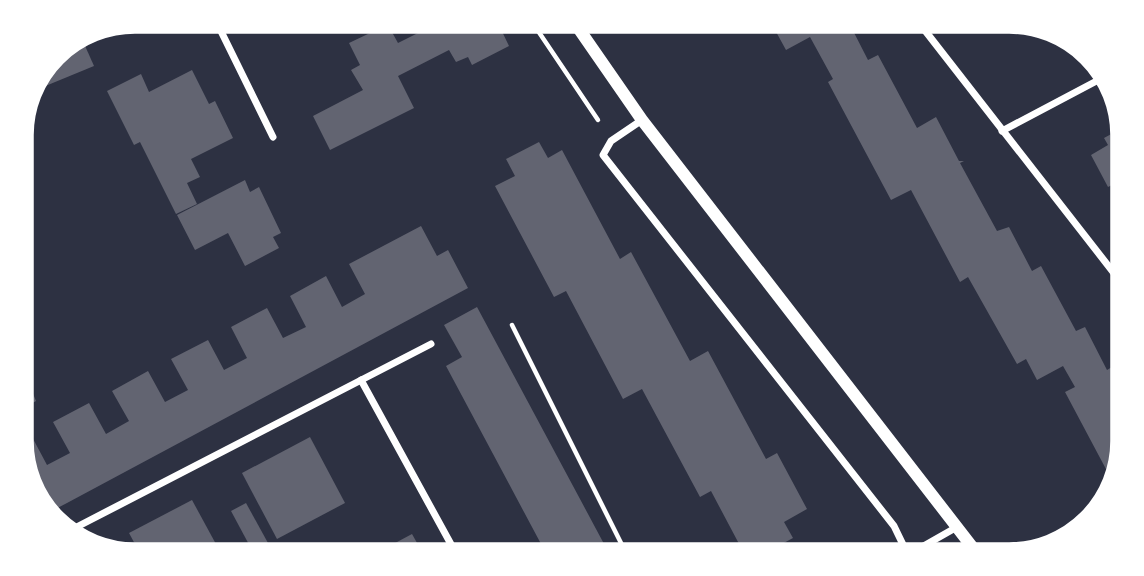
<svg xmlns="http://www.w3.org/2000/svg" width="1144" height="576" font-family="'PT Sans',sans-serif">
<rect width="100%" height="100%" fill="#2d3142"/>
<g fill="#626471">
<polygon points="228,19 248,19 231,27"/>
<polygon points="363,19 400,19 388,25 398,43 446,19 496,19 509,46 472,65 468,57 456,62 449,50 398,76 414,108 330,150 313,116 363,90 351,70 360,65 349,43 370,33"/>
<polygon points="769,19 847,19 868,60 878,55 917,128 936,117 959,161 964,161 960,163 997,231 1009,227 1032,271 1041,266 1076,331 1085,327 1107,370 1117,364 1125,378 1125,442 1120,464 1107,471 1065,392 1075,387 1063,366 1037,380 1026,359 1017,364 968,277 960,282 911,190 891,200 828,82 833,79 810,37 786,50"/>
<polygon points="82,39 94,66 43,87 41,82 58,48"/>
<polygon points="192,70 209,104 215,101 233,138 191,159 200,177 187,183 197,204 176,214 140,142 134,145 107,91 141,74 149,92"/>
<polygon points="1124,127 1124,179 1108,187 1091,155 1108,145 1104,138"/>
<polygon points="539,142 548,158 562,150 620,259 631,252 690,361 708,351 766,459 777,453 807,509 784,522 793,538 758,557 746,557 711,491 700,497 642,389 623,399 566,291 554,297 495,186 515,176 506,159"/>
<polygon points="245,180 250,192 259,187 281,233 273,237 279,248 245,266 228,233 195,250 177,215"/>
<polygon points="421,226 437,256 448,250 468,288 67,503 46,514 43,511 20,457 20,441 31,435 47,465 70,453 53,422 89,403 106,434 129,421 112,391 148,371 165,402 188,390 171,359 208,340 224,370 247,358 231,327 267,308 283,338 306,327 290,296 326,276 342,307 365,294 349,264"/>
<polygon points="477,307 580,499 611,557 548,557 446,366 462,357 444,325"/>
<polygon points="20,362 36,401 20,410"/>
<polygon points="310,437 345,503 277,539 242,473"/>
<polygon points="192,500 223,557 142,557 129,533"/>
<polygon points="246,503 268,543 253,552 231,511"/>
<polygon points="412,534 425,557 369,557"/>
</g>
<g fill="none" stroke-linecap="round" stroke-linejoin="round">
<g stroke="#fff" stroke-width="4.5">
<polyline points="530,19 598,120"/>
<polyline points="512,325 628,557"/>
</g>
<g stroke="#fff" stroke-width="7">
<polyline points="215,19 273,137"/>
<polyline points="916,19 1124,286"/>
<polyline points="642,120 611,141 603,155 894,526 909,557"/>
<polyline points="1002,131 1106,76"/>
<polyline points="361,380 458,557"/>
<polyline points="67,532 431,344"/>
<polyline points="906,556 957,527"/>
</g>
<polyline stroke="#fff" stroke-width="12" points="572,19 642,120 980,557"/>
</g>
<path d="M0 0H1144V576H0ZM135 32H1009A103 103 0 0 1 1112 135V441A103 103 0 0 1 1009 544H135A103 103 0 0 1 32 441V135A103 103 0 0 1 135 32Z" fill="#fff" fill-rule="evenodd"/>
<path fill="none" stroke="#fff" stroke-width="3.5" d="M135 32H1009A103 103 0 0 1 1112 135V441A103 103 0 0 1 1009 544H135A103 103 0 0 1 32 441V135A103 103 0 0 1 135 32Z"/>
</svg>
